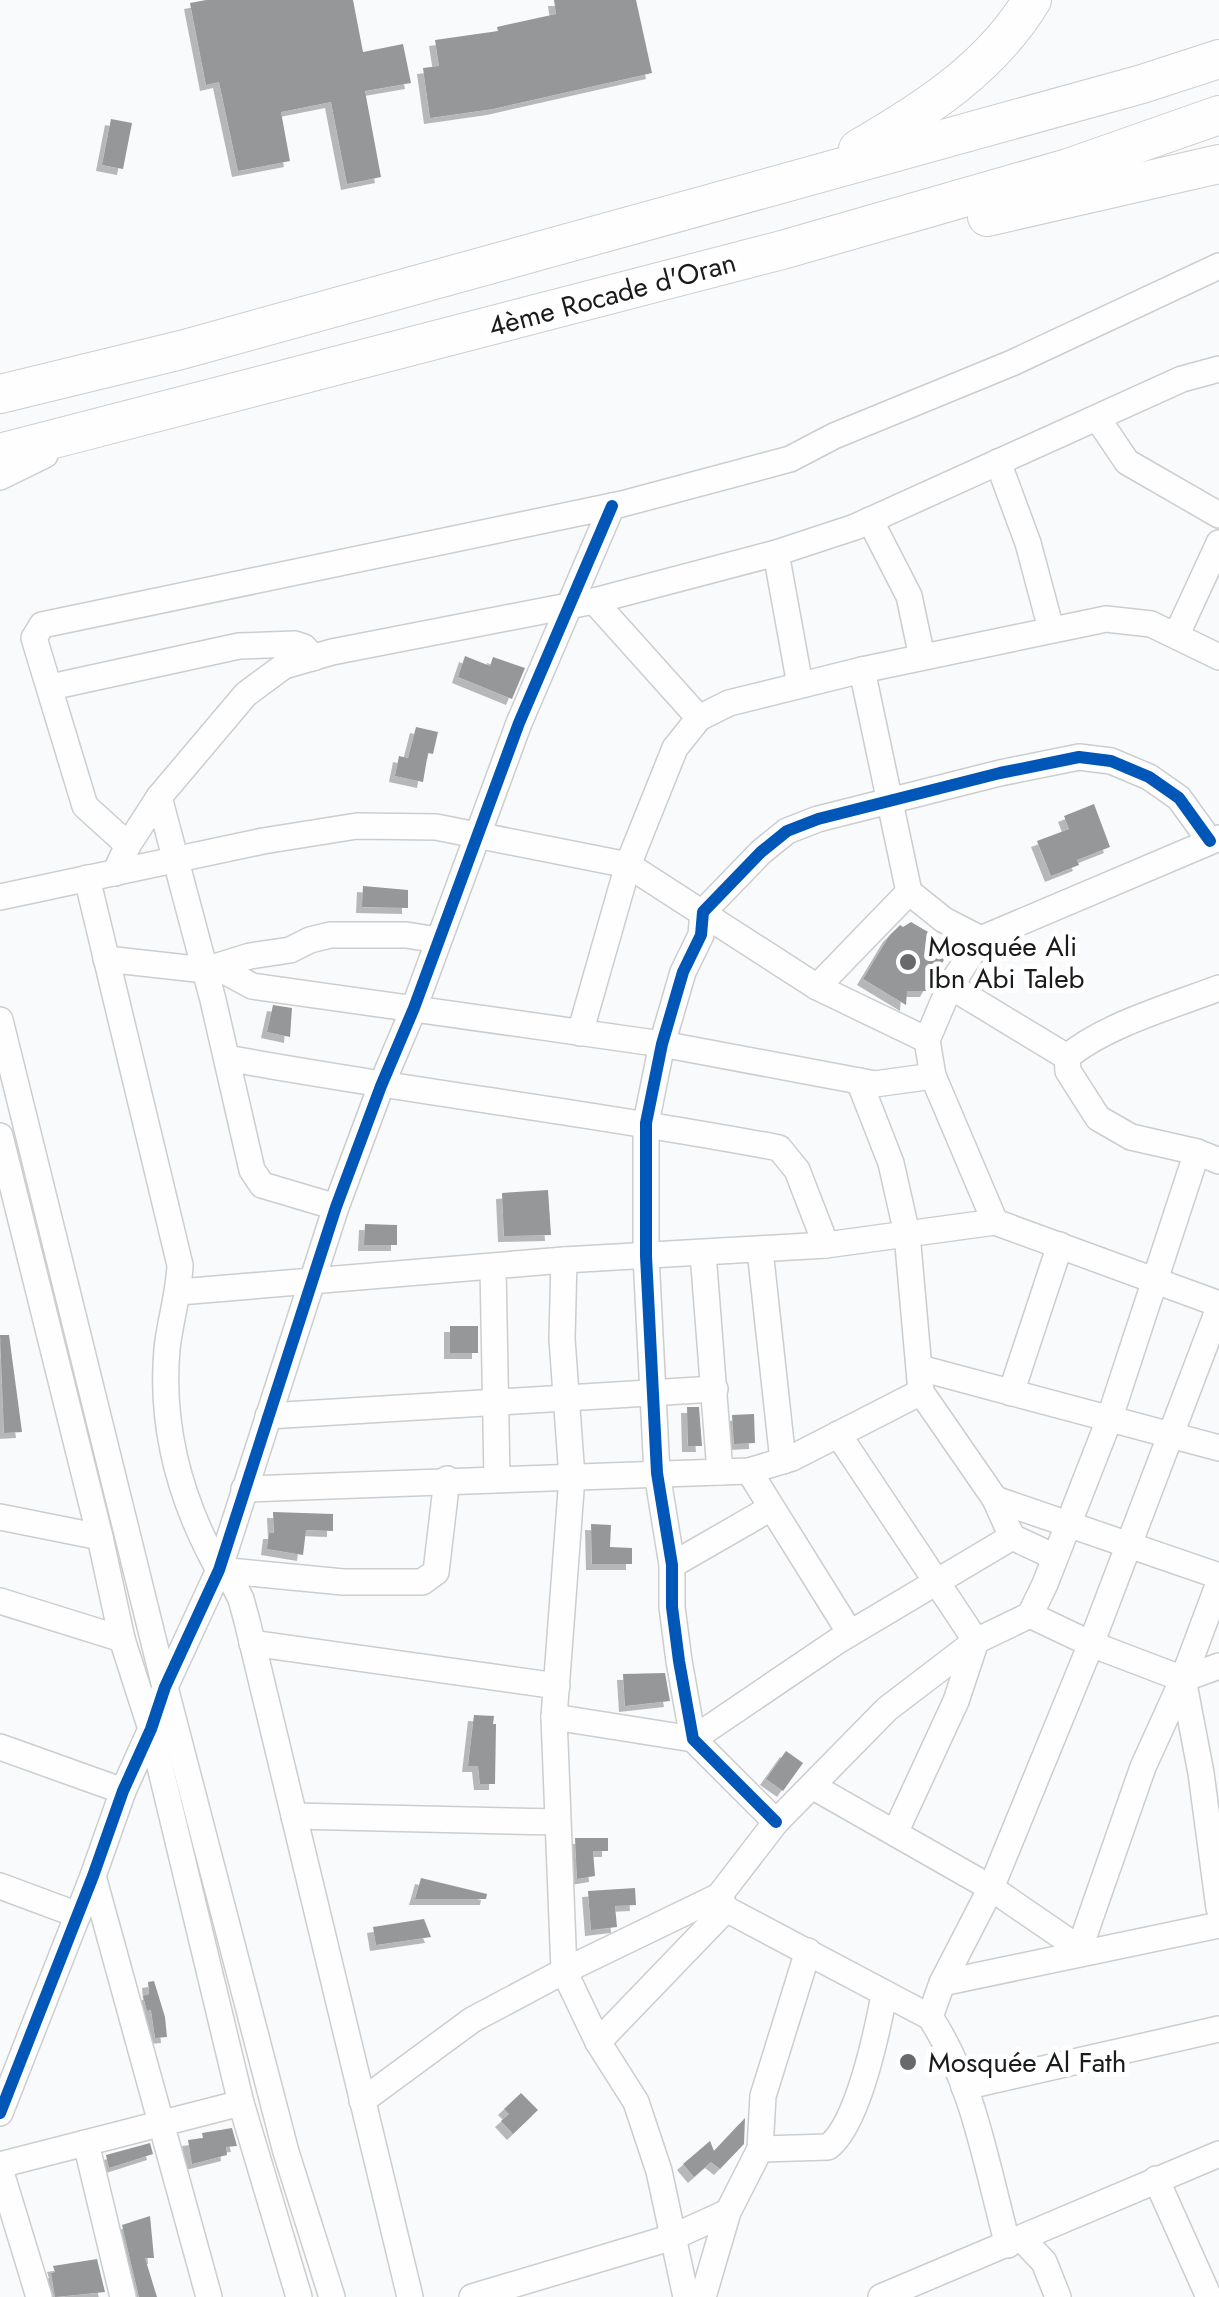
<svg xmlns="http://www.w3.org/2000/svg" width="1219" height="2297" font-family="Jost,sans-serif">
<defs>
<filter id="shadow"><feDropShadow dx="-6" dy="6" stdDeviation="0" flood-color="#0004"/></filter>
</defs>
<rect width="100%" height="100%" fill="#f8fafc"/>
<g fill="#969798" filter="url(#shadow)">
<polygon points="206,0 353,0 363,52 403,44 411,83 365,91 381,177 347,184 331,102 281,112 290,161 238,171 219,82 206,85 190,3"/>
<polygon points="554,0 636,0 652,73 493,109 430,118 423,68 439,66 435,40 498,31 497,27 556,14"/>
<polygon points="111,119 132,123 123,169 102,165"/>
<polygon points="465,656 490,666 493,657 525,668 512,699 458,677"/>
<polygon points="416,727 438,732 433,754 428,753 423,782 395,776 399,756 408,758"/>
<polygon points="1094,804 1110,847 1077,860 1079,865 1051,876 1037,841 1069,829 1064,816"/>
<polygon points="363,886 408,890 408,908 362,907"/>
<polygon points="911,922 952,946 926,991 907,991 906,1005 863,979 889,936 900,925 903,927"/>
<polygon points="273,1005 292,1008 290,1037 267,1032"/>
<polygon points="548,1190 551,1235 504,1236 502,1193"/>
<polygon points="365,1224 397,1225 397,1245 364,1245"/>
<rect x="450" y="1326" width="28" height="27"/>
<polygon points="0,1335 9,1335 22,1432 4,1433"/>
<polygon points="687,1407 699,1407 702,1446 688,1446"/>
<polygon points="754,1414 755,1443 734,1444 732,1415"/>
<polygon points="273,1512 333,1514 333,1531 306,1530 303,1555 267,1549 269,1533 274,1533"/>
<polygon points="591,1524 611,1525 610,1547 632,1548 632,1564 592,1564"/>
<polygon points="665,1673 670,1701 625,1706 623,1674"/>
<polygon points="474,1715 494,1716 493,1724 496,1724 495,1784 480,1784 478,1766 468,1766"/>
<polygon points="786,1751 803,1763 783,1791 766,1779"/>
<polygon points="575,1838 608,1838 608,1851 593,1851 595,1876 577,1879"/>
<polygon points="421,1878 487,1894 486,1899 415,1899"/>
<polygon points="635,1888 636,1905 615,1906 617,1927 591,1930 588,1891"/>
<polygon points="424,1919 431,1937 376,1945 373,1927"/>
<polygon points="154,1981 165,2017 167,2037 155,2038 151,2010 147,2011 143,1996 149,1994 148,1982"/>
<polygon points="521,2093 538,2110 513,2134 501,2121 509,2114 504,2109"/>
<polygon points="745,2118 744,2144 720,2169 711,2162 694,2177 683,2164 710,2141 714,2151"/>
<polygon points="232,2128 237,2146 226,2147 227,2155 192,2164 188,2140 203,2138 202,2133"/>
<polygon points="150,2143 153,2154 109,2168 106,2155"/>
<polygon points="150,2216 154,2258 145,2258 157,2297 139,2297 122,2225"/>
<polygon points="97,2259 105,2292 55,2297 51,2273 55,2272 53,2266"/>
</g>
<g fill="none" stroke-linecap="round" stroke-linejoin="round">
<defs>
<g id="minor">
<polyline points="1098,419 1127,462 1219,515"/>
<polyline points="998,462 1028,543 1051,629"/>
<polyline points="0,477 45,455"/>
<polyline points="870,520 909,596 922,657"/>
<polyline points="776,553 800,685"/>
<polyline points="594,601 699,718"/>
<polyline points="1177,634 1219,543"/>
<polyline points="51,687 239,646 295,644 304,647 313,658"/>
<polyline points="159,797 213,1000 252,1170 262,1185 336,1207"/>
<polyline points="128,845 85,806 34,638 42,625 622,504 790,459 834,436 1012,363 1219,266"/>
<polyline points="115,873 128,845 159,797 246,694 284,666 332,652 594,601 776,553 855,527 1182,379 1219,369"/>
<path d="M87,878L180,1265C179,1294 170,1320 167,1349C160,1428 181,1502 219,1570L343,1582H422L436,1572L447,1479"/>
<polyline points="909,892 944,920 981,939"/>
<polyline points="0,897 263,841 357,826 436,827 628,865 817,987 927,1040"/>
<polyline points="106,959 205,970 250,956 290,950 310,940 330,935 406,935 438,940"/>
<polyline points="219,968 252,986 662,1044 875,1084 933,1076"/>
<polyline points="950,986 1067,1057"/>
<polyline points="817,987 909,892 862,670"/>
<path d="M1219,988C1172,1006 1105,1025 1067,1057L1068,1071L1098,1118L1131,1137L1197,1152L1219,1161"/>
<polyline points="0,1020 165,1687 286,2152 332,2297"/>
<polyline points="580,1033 628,865 675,748 699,718 729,703 862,670 1106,619 1151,624 1219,657"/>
<path d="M227,1058C411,1092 596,1113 779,1148L797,1170L826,1245"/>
<polyline points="859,1081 891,1163 907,1234 921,1392 995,1499 1012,1537 1055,1557"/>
<polyline points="0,1136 100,1537 122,1639 151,1729 241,2103 299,2297"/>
<polyline points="995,1222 933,1076 927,1040 950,986 981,939 1219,838"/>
<polyline points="760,1250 783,1461"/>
<polyline points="703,1253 720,1472"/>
<polyline points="564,1260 562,1339 572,1477 554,1717 564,1971 598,2042 636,2102 659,2171 686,2297"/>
<polyline points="493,1267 497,1478"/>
<polyline points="179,1292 564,1260 826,1245 995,1222 1219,1304"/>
<polyline points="920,1368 1219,1448"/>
<polyline points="1011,1393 1060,1245"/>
<polyline points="268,1416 715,1389"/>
<polyline points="838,1434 976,1641 956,1701 895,1833"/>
<polyline points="749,1471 850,1633"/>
<polyline points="244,1489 749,1471 792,1458 921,1392"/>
<polyline points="995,1499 1219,1576"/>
<polyline points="0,1517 100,1537"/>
<polyline points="672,1565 771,1508"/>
<polyline points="227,1571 241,1599 247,1621 410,2297"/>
<polyline points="0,1601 122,1639"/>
<polyline points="1030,1615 1091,1644 1183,1679 1219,1666"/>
<polyline points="252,1643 557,1686"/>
<polyline points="1183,1679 1201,1773 1219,1908"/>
<polyline points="554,1717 693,1739 839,1640 1012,1537"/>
<polyline points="0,1747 123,1791"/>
<polyline points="812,1786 991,1888 1083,1951 1084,1936 1143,1767 1183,1679 1219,1583"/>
<polyline points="294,1816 556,1822"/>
<polyline points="776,1822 693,1739 679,1661 672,1607 672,1565 657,1473 646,1256 646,1123 662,1044 683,972 701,935 703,912 761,852 787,831 818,819 1000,773 1079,757 1111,761 1149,777 1179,798 1210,841"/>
<polyline points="93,1876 209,2297"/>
<polyline points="0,1886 78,1915"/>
<polyline points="719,1896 726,1909 930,2017"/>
<polyline points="942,1983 1219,1925"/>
<polyline points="598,2042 726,1909"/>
<polyline points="964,2087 1219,2029"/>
<polyline points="362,2101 472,2020 564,1971 719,1896 776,1822 887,1709 976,1641 1030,1615 1045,1584 1109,1420 1197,1152"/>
<polyline points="0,2113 93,1876 123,1791 151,1729 165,1687 219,1570 336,1207 381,1086 414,1008 519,723 612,506"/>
<polyline points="86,2143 123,2297"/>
<path d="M760,2149L828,2147C858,2125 877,2032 884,1995"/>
<polyline points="0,2165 241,2103"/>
<polyline points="0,2169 39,2297"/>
<polyline points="1156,2179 1209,2297"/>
<polyline points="1022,2239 1044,2262 1058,2297"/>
<path d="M1008,2245C987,2169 974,2083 930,2017L942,1983L991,1888L1091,1644L1219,1308"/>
<polyline points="472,2297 673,2237 728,2212"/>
<polyline points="703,2297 728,2212 760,2149 763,2096 808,1951"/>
<polyline points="881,2297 1219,2154"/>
</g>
<g id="highway">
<path d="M858,149C925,110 991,68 1032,0"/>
<polyline points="987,217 1219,164"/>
<polyline points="0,394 181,350 1142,84 1219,59"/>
<polyline points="0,453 782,250 1068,168 1219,115"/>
</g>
</defs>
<use href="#minor" stroke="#cbcdce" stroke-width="28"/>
<use href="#highway" stroke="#cbcdce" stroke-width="40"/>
<use href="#minor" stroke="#fefeff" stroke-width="25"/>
<use href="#highway" stroke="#fefeff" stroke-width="38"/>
<defs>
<g id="cycleway">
<polyline points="776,1822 693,1739 679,1661 672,1607 672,1565 657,1473 646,1256 646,1123 662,1044 683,972 701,935 703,912 761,852 787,831 818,819 1000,773 1079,757 1111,761 1149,777 1179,798 1210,841"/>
<polyline points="0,2113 93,1876 123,1791 151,1729 165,1687 219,1570 336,1207 381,1086 414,1008 519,723 612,506"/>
</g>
</defs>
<use href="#cycleway" stroke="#fff" stroke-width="19"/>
<use href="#cycleway" stroke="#0057b8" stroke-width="12"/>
</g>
<g fill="#68696a" stroke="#fff" stroke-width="4">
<circle cx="908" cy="962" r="10"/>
<circle cx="908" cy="2062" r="10"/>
</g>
<g text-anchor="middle" stroke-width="10" stroke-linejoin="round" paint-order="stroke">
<g font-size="28" fill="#1a1b1c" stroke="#fff">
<text transform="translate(612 294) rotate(-15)" y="10">4ème Rocade d'Oran</text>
</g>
<g font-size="28" fill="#1a1b1c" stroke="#fff" text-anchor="start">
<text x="928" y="956">Mosquée Ali<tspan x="928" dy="32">Ibn Abi Taleb</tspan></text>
<text x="928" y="2072">Mosquée Al Fath</text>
</g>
</g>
</svg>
